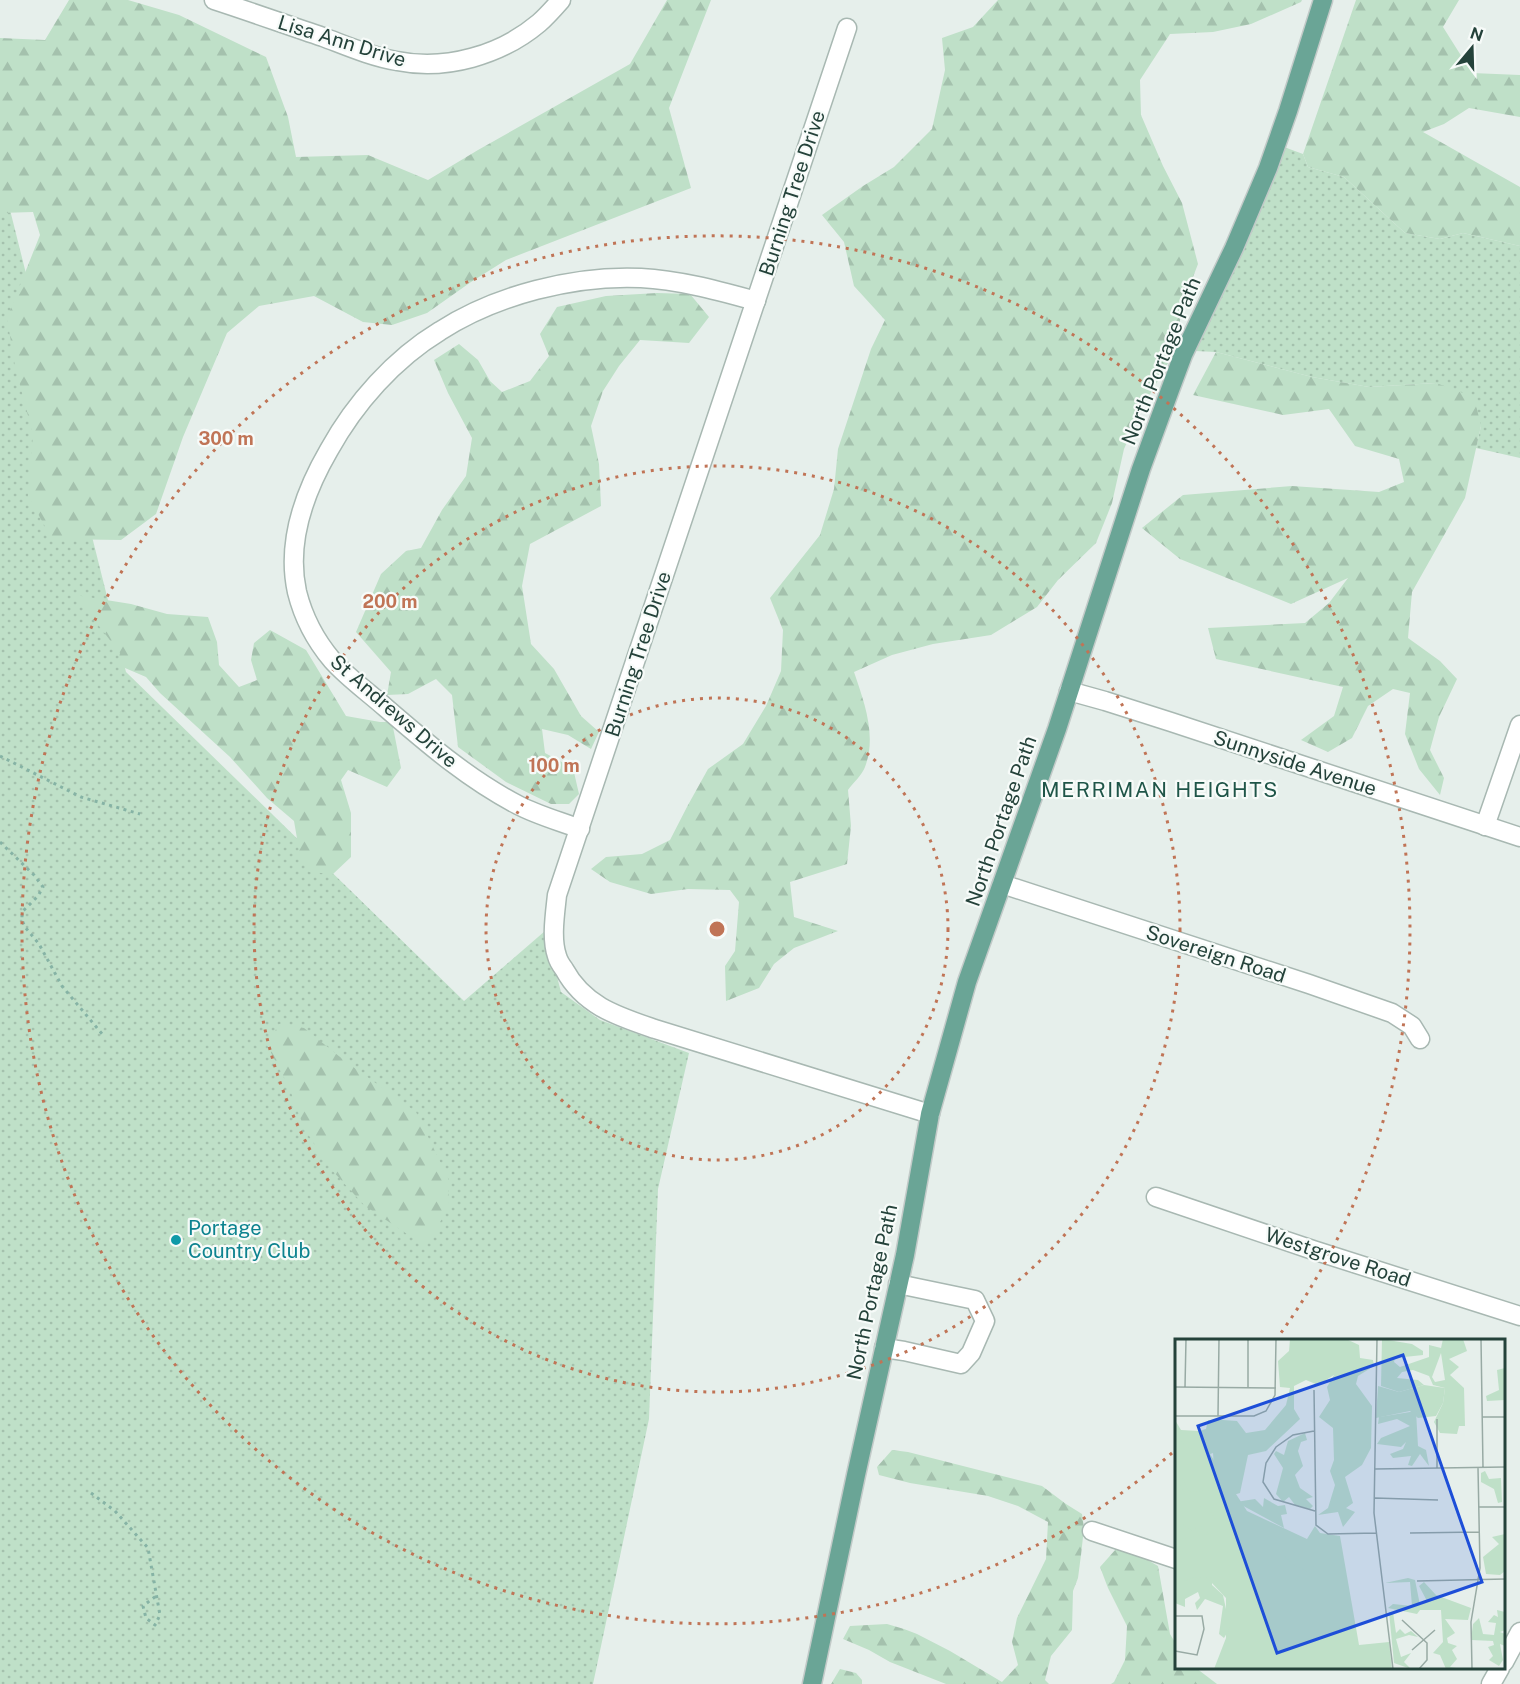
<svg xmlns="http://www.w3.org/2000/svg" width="1520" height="1684" font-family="'Public Sans',sans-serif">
<defs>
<pattern id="grass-dots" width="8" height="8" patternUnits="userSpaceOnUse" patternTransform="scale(1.5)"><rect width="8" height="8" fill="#bfe0c8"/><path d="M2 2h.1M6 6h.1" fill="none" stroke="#a4c1ad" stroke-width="1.8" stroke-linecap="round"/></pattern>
<pattern id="forest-firs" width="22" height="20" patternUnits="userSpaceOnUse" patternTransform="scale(1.5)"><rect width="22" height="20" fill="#bfe0c8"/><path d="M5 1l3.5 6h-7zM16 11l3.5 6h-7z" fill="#a4c1ad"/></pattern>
</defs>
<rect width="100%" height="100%" fill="#e6efeb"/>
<g fill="url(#grass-dots)">
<polygon points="1284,147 1303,154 1308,167 1344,177 1405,233 1440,239 1463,233 1520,246 1520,458 1476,448 1481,426 1436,383 1369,387 1312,377 1216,352 1195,351 1197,343 1261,209"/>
<polygon points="0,170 126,672 464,1001 545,931 561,992 600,1020 689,1053 658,1189 649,1419 593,1684 0,1684"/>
</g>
<g fill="url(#forest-firs)">
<polygon points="69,0 128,0 179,15 266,57 288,117 296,157 368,155 428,180 478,150 630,64 667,0 711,0 669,108 691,188 506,260 471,282 427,313 392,325 363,322 314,296 259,306 227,333 183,437 156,514 121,540 52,539 28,496 33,435 15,366 7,318 40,235 33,212 0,213 0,38 45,40"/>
<path d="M998,0H1302L1301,2L1251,24L1213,32L1170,34L1140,80L1141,115L1163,166L1182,203L1198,264L1181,308L1178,346L1142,408L1124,449L1112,503L1096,543L1058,580L1037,607L991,635L933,644L892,655L854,672C864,702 877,735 865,767C862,775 853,783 848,790L851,826L847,864L790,882L794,917L838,931L794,948L774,964L759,988L726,1001L725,966L735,951L739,902L730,890L688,889L651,894L610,882L591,869L606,857L642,854L670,840L688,805L708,769L743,744L766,706L781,671L783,630L770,598L820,535L834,489L838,449L871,349L885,320L854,286L844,242L822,215L863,186L894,167L932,129L945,70L942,38L973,27Z"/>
<polygon points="1356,0 1459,0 1443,27 1472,73 1520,75 1520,117 1469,108 1444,124 1423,132 1520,187 1520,246 1463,233 1440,239 1405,233 1344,177 1308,167 1303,154"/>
<polygon points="657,293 690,294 709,317 689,343 640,340 619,366 603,391 591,426 599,464 601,506 530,544 522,586 531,644 554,669 581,716 599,732 591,749 568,735 542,729 545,753 573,768 579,794 569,804 551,804 506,782 458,747 452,695 436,679 408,694 387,695 391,672 356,632 381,574 406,551 421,548 442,510 466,476 472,438 448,393 434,360 459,344 478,360 490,381 502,392 530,381 549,356 540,334 557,307 606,296"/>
<polygon points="1216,352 1312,377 1369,387 1436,383 1474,397 1481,426 1465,498 1412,592 1408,638 1440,661 1457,679 1439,717 1430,750 1444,778 1440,795 1419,769 1405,734 1410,693 1393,689 1368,706 1352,738 1328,752 1301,740 1334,716 1343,687 1216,659 1208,628 1305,623 1329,603 1348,578 1291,604 1180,559 1142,528 1183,495 1292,486 1379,492 1404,482 1399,459 1355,446 1329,409 1283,415 1193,395"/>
<polygon points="75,595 131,604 167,614 208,617 217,642 219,665 239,687 257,680 251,660 254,643 270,630 306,650 346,716 380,722 392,722 401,768 387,787 348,770 341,780 351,813 351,857 333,874 309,872 300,856 294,821 267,798 230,757 160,693 146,677 118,665 120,653"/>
<polygon points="279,1024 304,1028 345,1061 416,1112 448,1178 449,1205 436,1230 422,1244 365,1206 330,1168 304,1128 289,1087 267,1045"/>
<polygon points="892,1450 908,1452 1042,1486 1066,1504 1082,1514 1084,1528 1081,1555 1078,1578 1073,1591 1072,1630 1051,1656 1045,1680 1049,1684 946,1684 890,1662 869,1650 843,1639 850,1626 887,1624 904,1629 917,1634 950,1651 1002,1682 1018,1665 1012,1642 1017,1618 1046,1559 1048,1522 1018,1506 988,1496 910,1483 879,1475 877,1467"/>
<polygon points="1116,1549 1139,1555 1158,1566 1170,1634 1176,1644 1176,1668 1196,1668 1217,1684 1111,1684 1114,1682 1125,1660 1127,1626 1108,1588 1100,1567"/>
<polygon points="840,1669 856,1673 862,1680 862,1684 831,1684"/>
</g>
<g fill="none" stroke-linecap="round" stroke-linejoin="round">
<defs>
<g id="minor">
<path d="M214,0C251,12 287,25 323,37C347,46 372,57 397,61C446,71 501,55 539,23C547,16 554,8 561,0"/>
<path d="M847,28L557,895C555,914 551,939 557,956C558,960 561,965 564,969C584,1006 617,1016 655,1029L930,1114"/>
<polyline points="1069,691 1105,701 1171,722 1520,837"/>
<polyline points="1485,826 1520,725"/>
<path d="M580,829C559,821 537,815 518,805C468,779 428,744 386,708C368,692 348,678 332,660C316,641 303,616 297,592C286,542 304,493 329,450C355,403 394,359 440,331C496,295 574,275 641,278C680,280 719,291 756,301"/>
<polyline points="1002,884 1309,984 1392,1013 1412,1026 1420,1039"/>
<polyline points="1156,1197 1313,1250 1520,1316"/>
<polyline points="884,1348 904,1351 961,1364 971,1353 985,1321 975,1300 898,1284"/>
<polyline points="1092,1531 1176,1559"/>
<polyline points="1504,1662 1520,1632"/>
<polyline points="1491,1684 1500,1668"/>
</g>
<polyline id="major" points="812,1684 856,1475 905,1255 930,1114 967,982 1057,729 1141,469 1170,390 1183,355 1234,248 1268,168 1288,111 1323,0"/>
</defs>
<use href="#minor" stroke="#a8b8b2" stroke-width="21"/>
<use href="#major" stroke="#c2cac8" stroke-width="21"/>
<g stroke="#86b3a5" stroke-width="3" stroke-dasharray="3 4.5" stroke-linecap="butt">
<polyline points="0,756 81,797 140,814"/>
<polyline points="0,842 34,875 43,887 38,896 22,912 22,920 25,927 39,944 62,986 103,1035"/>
<polyline points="91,1493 115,1511 148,1548 160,1615 155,1625 146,1618 143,1606 156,1596"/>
</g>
<use href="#minor" stroke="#fff" stroke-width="18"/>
<use href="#major" stroke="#6aa596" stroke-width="18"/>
</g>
<g fill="none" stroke="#c07456" stroke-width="3" stroke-dasharray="3 6">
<circle cx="717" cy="929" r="231"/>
<circle cx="717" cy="929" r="463"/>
<path d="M1172 1453A694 694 0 1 1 1278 1337"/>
</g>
<circle fill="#0f9aa8" stroke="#f7fbf9" stroke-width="2" cx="176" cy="1240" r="6"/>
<g text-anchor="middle" stroke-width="4.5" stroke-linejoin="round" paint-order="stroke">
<g font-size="20" fill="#24423a" stroke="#f7fbf9">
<text transform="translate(342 41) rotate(17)" y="7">Lisa Ann Drive</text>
<text transform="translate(792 193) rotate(-72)" y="7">Burning Tree Drive</text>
<text transform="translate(1161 361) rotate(-68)" y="7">North Portage Path</text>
<text transform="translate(638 654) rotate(-72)" y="7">Burning Tree Drive</text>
<text transform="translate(394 711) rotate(41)" y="7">St Andrews Drive</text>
<text transform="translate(1295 763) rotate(18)" y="7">Sunnyside Avenue</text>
<text transform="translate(1001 821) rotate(-71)" y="7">North Portage Path</text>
<text transform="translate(1216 954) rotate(18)" y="7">Sovereign Road</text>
<text transform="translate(1338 1257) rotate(18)" y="7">Westgrove Road</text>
<text transform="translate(872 1292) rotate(-78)" y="7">North Portage Path</text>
</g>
<g font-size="20" fill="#0d838f" stroke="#f7fbf9" text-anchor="start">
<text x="188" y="1235">Portage<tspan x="188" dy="23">Country Club</tspan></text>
</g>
<g font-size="21" letter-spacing="1.5" fill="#1f5548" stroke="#f7fbf9">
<text x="1160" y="797">MERRIMAN HEIGHTS</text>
</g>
</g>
<g transform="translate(1175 1339)">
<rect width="330" height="330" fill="#e6efeb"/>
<path d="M249,46L270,49L268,64L261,77L243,79L235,72L201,79L203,47L224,53ZM0,94L22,95L72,172L132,200L140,187L145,194L165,197L184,306L214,303L217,330H39L51,299V259L36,243L3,248L0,256Z" fill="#bfe0c8"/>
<path d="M115,0H171L184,6L185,19L198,21L199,27L183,37L181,45L197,67L196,109L187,126L170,138L178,164L171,169L180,173L168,188L163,173L143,176L153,169L160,146L155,132L159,121L158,89L144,78L155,61L152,48L159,36L143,46L131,41L119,47V70L125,80L91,112L73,116L65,154L55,157L50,152L39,129L38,114L27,118L0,98V81L6,91L24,92L31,90L33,81H48L62,82L71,94L90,91L111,66L115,49L105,48L103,22L114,12ZM207,0L237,5L248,12V16L220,19L219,23L225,28L254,18V6L266,9L268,0H288L292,12L274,20L284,28L275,36L289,49L290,87H284L282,95L265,94L259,83L268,64L270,49L258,46L254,37L238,31L227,33L222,39L243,41L249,46L224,53L206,47ZM266,14L270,41L260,43L257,38ZM330,29V61L312,62L311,57L324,51L322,31ZM241,72L243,107L251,111L254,127L245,115L237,127L233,126L236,117L218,119L215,115L228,110L231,103L226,108L202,105L206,99L235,87L222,80L203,85L204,78ZM130,94L132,101L126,103L123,112L128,127L120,136L125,149L138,158L131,160L138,167L135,170L120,166L114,158L108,163L101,155L108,129L99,115L101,112L109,116L113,102ZM310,132L314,140L326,139L327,163L323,164L319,150L306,143V134ZM7,139L14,153L35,151V172L41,181L29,177L26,168L10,157L3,140ZM89,159L103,167L110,166L112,175L106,176L109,189L61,163L80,160L88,168ZM0,180L17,192L24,186L35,195L0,201ZM330,195V232L325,236L311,235L308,218L324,205L317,198ZM112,211L131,217L139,225L138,235L117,225L108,215ZM20,238L37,239V246L48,256L55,289L49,299L44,295L48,267L30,260L22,271L20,264L25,259L23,253L10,260V268L0,264L2,245ZM233,239L240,241L245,266L252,262L244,247L249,243L261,256L296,269L293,281L270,280L280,294L272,299L273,304L282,307L277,311L282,320L275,328L287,330H271L265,316L258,314L268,303L266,271H245L242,275L213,269L218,265L237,267L235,243L210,244ZM322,271L330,273V291L325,293L330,295V307L325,305L328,321L324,327L314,321L318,317L313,308L319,306L318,302L296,301L298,285L304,279L308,295L319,296L321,284L313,283L319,276L323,278ZM214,273H218L221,294L225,290L230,295L236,292L243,298L234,296L221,300L226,318L236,314L229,323L236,330L219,324Z" fill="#bfe0c8" fill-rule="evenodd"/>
<path fill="none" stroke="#98aaa4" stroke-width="1.5" d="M202,0L199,174L218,330M306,0L308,129M0,48L101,49M10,48L11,0M73,48V0M139,51L141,186L153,195L201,194M0,77H79L91,72L100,56L101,0M43,77L44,0M307,78H330M262,80V129M139,92L118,96L101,108L91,124L88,143L99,160L140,172M200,130L330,128M200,159L263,161M304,168H330M235,194L304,193M242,242L330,240M0,277H27L29,290L22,316L0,312M227,281L252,304V321L244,330M237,311L260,291M297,330L296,283L305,229L303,129"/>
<path fill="#1d4ed8" fill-opacity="0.15" stroke="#1d4ed8" stroke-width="3" d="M228,16L307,243L102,314L23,87Z"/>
<rect width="330" height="330" fill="none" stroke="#24423a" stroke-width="3"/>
</g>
<circle cx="717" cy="929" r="9" fill="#c07456" stroke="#f7fbf9" stroke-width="3"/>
<g font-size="18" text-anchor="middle" font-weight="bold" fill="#c07456" stroke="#f7fbf9" stroke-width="4.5" stroke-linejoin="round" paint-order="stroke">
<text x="226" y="445">300 m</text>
<text x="390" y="608">200 m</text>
<text x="554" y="772">100 m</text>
</g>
<g transform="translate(1472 48) rotate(19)" stroke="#f7fbf9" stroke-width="4.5" paint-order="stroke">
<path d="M0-4.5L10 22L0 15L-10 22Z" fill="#24423a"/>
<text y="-9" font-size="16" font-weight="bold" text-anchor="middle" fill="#24423a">N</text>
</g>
</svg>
